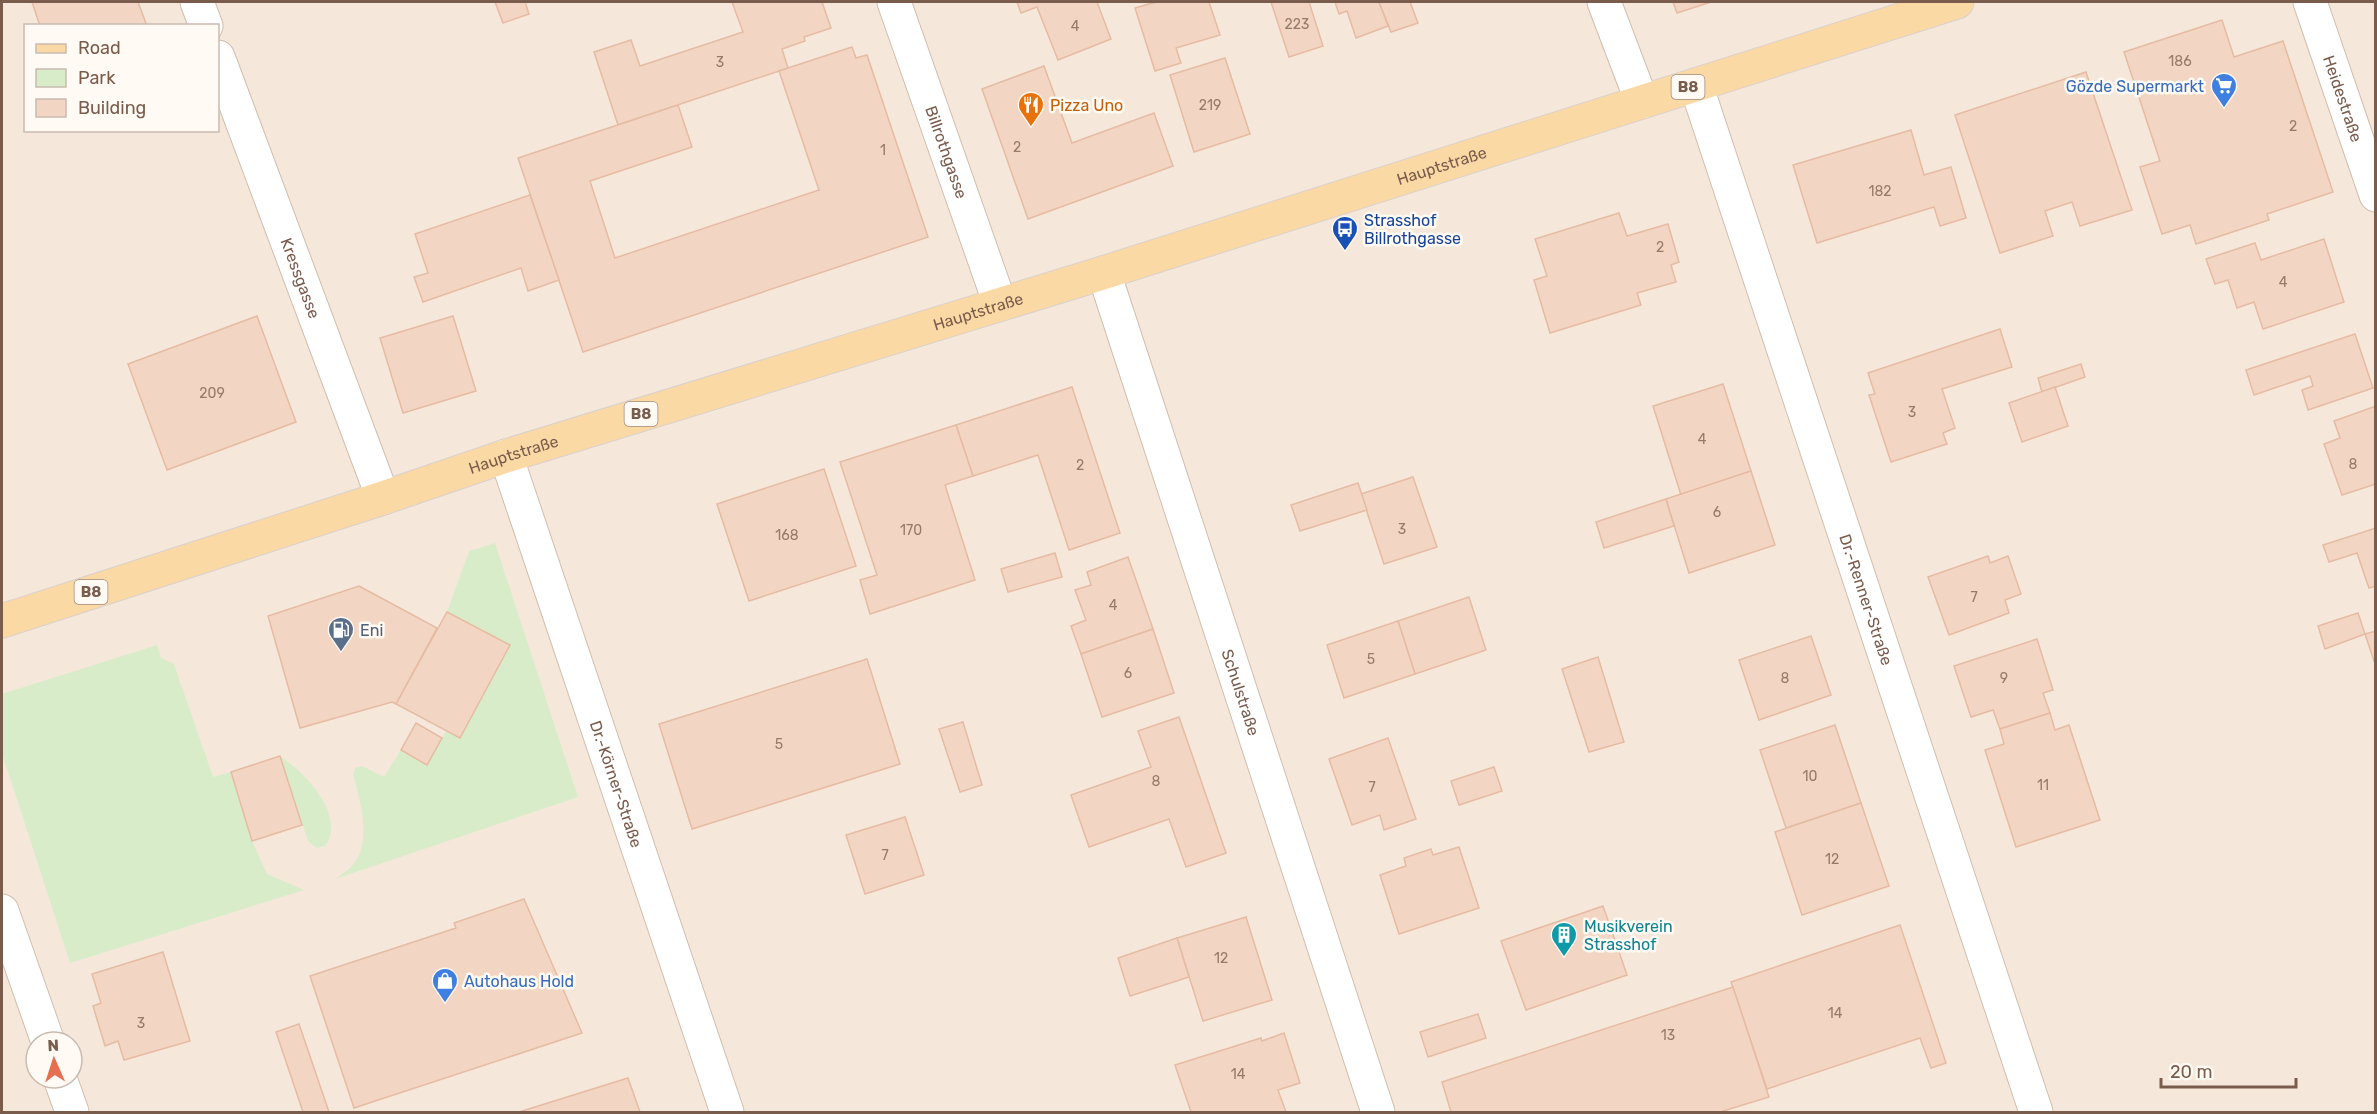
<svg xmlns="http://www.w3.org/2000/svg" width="2377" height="1114" font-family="Rubik,sans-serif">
<rect width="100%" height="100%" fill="#fdf6ec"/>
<path fill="#f5e8da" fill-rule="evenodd" d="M2,2H2375V1112H2ZM26,26H218V130H26ZM36,1042H72V1078H36Z"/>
<g fill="#d8ecc9">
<path d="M495,543L578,797L335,879C340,875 346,872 350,868C374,844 360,802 353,774L355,768L362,766L384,777L401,750L426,764L446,731L460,738L510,646L447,612L469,551Z"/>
<polygon points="157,645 161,658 174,664 213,777 231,772 252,841 267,874 304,890 70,963 2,753 2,694"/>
<path d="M280,756C304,772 347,815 325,846L317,848L308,841Z"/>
</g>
<g fill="#f3d5c3" stroke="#e6bba3" stroke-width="1.5">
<polygon points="32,2 138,2 147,26 40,26"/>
<polygon points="495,2 525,2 529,14 503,23"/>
<polygon points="732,2 822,2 831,28 804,37 805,41 782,49 788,68 618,125 594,52 631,40 640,66 743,32"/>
<polygon points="1017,2 1097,2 1111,39 1058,60 1037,7 1021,13"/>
<polygon points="1156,2 1209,2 1220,35 1176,48 1181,63 1155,71 1135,8"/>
<polygon points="1271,2 1309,2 1323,46 1289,57"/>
<polygon points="1335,2 1379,2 1388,26 1356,38 1347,11 1339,14"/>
<polygon points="1379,2 1410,2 1418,23 1391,32"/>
<polygon points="1673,2 1711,2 1677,13"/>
<polygon points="2222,20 2234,57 2283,41 2333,192 2267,214 2269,220 2196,244 2190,225 2162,234 2140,167 2160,161 2124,52"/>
<polygon points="852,47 856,58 867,55 928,237 583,352 518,158 678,105 692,147 590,181 615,258 819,190 779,71"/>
<polygon points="1225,58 1250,134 1194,152 1170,75"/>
<polygon points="1044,66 1072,143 1154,113 1173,166 1028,219 982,89"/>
<polygon points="2086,72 2132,210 2080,226 2072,202 2045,211 2053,236 2000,253 1955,115"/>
<polygon points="1911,130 1924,175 1951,167 1966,218 1940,226 1934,207 1817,243 1793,165"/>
<polygon points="530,195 559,280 528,291 521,268 423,302 414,277 428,273 415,234"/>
<polygon points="1619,213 1627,236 1668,224 1679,262 1671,265 1676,282 1637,293 1641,305 1550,333 1534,280 1547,276 1535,239"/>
<polygon points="2324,239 2344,302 2263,329 2254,302 2237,308 2228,280 2215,284 2206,259 2255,243 2261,260"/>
<polygon points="257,316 296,422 167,470 128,364"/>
<polygon points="453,316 476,391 403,413 380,338"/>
<polygon points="2000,329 2012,367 1942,389 1955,428 1943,433 1947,444 1891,462 1869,395 1875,394 1868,373"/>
<polygon points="2355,334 2373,388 2308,410 2302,390 2313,386 2310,376 2254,395 2246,370"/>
<polygon points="2081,364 2085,377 2042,392 2038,378"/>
<polygon points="1723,384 1751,471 1681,495 1653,406"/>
<polygon points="1072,387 1120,533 1069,550 1038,455 973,476 956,425"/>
<polygon points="2055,387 2068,426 2022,442 2009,403"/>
<polygon points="2376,406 2376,484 2342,495 2324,444 2340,438 2334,421"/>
<polygon points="956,425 973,476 945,485 975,580 870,614 860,580 877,575 840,462"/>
<polygon points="824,469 856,566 749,601 717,504"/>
<polygon points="1751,471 1775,545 1689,573 1666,499"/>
<polygon points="1413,477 1437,547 1384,564 1361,494"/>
<polygon points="1358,483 1367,510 1300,531 1291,505"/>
<polygon points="1666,499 1674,526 1604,548 1596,522"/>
<polygon points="2376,528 2376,586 2369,588 2357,553 2329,562 2323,545"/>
<polygon points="1055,553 1062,577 1008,592 1001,569"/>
<polygon points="1988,556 1990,563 2008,556 2021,594 2005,600 2009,613 1949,635 1928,577"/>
<polygon points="1128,557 1153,629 1081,654 1071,626 1086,620 1075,590 1091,585 1087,572"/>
<polygon points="359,586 437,628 396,704 392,702 300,728 268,616"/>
<polygon points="1469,597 1486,650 1415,674 1398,621"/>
<polygon points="447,612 510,645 460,738 396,704"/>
<polygon points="2358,613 2365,634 2325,649 2318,626"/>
<polygon points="1398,621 1415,674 1344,698 1327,645"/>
<polygon points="1153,629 1174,693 1102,717 1081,654"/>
<polygon points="2376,631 2376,667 2365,634"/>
<polygon points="1811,636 1831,695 1759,720 1739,660"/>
<polygon points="2037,639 2053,690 2043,693 2050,713 2000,729 1993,710 1971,717 1954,666"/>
<polygon points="1598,657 1624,742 1589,752 1562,669"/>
<polygon points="867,659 900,764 692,829 659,724"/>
<polygon points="2050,713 2055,730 2069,725 2100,820 2016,847 1985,750 2004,744 2000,729"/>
<polygon points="1179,717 1226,853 1186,867 1169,819 1089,847 1071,795 1151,767 1138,731"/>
<polygon points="963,722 982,785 960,792 939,729"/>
<polygon points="416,723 442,738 427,765 401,750"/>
<polygon points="1835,725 1861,803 1786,828 1760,750"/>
<polygon points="1388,738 1416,819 1384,830 1380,815 1352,825 1329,759"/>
<polygon points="280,756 302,825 252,841 231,772"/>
<polygon points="1494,767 1502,791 1459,805 1451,781"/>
<polygon points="1861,803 1889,886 1802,915 1775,832"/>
<polygon points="905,817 924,875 865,894 846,835"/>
<polygon points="1459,847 1479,908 1399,934 1380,875 1406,866 1404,858 1431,849 1433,855"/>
<polygon points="524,899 582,1033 354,1108 310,976 456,928 454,923"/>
<polygon points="1603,906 1627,975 1526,1010 1501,941"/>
<polygon points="1246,917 1272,1000 1203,1021 1177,938"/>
<polygon points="1900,925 1946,1063 1931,1068 1920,1038 1767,1089 1731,982"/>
<polygon points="1177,938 1189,977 1130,996 1118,958"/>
<polygon points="163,952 190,1041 124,1060 118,1041 105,1046 93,1006 101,1003 92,974"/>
<polygon points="1733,987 1769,1097 1720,1112 1451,1112 1442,1082"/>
<polygon points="1478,1014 1486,1038 1428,1057 1420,1032"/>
<polygon points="299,1024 329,1112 303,1112 276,1032"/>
<polygon points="1284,1033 1300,1083 1278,1090 1286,1112 1191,1112 1175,1065 1261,1038 1262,1041"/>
<polygon points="628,1078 640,1112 519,1112"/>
</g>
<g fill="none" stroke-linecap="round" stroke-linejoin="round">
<defs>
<g id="street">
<polyline points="197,2 206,26"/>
<path id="s1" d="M894,2L1000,304"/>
<polyline points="1604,2 1642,102"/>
<path id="s2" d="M2310,2L2376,195"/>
<path id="s3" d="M218,57L383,498"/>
<path id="s4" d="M1696,85L2036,1112"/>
<path id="s5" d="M1104,273L1378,1112"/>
<path id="s6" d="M506,456L727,1112"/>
<polyline points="2,911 48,1042"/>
<polyline points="60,1078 72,1112"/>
</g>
<g id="primary">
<path id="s7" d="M2,621L383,498L506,456L1093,276L1957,2"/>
</g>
</defs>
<use href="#street" stroke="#d1beb0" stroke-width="35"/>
<use href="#primary" stroke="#dad1cd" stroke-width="35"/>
<use href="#street" stroke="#fff" stroke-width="33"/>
<use href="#primary" stroke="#fbd9a5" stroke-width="33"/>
</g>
<defs>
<symbol id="supermarket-pin" viewBox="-11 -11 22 30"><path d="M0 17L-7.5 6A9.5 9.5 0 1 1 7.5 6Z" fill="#3f7fe0" stroke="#fffaf3"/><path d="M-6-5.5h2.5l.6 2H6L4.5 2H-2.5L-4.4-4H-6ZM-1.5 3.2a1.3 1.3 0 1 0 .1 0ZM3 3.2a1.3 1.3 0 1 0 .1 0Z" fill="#fff"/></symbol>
<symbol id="restaurant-pin" viewBox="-11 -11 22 30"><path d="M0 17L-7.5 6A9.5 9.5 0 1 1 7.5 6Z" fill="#e8710a" stroke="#fffaf3"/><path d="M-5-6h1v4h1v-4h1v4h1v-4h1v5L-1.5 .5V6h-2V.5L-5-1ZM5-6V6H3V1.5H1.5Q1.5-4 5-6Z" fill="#fff"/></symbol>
<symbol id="bus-pin" viewBox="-11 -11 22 30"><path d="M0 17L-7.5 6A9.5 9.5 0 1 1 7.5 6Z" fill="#1a4fb4" stroke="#fffaf3"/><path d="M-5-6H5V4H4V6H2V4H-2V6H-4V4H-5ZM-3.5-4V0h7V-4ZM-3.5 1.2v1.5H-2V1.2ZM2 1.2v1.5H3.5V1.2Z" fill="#fff"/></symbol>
<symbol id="fuel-pin" viewBox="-11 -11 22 30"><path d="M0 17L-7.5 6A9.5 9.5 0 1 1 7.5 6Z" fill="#5c6f8a" stroke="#fffaf3"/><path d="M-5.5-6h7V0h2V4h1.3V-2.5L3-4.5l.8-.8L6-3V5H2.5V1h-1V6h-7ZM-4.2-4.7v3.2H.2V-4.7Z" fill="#fff"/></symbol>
<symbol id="building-pin" viewBox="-11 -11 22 30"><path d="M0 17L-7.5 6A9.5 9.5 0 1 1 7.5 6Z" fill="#0f9aa8" stroke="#fffaf3"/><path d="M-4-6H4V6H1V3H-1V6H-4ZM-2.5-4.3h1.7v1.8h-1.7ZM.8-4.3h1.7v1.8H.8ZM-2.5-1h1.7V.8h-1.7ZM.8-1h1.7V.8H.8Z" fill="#fff"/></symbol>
<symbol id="shop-pin" viewBox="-11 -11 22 30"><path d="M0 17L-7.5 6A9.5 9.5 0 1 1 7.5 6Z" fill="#3f7fe0" stroke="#fffaf3"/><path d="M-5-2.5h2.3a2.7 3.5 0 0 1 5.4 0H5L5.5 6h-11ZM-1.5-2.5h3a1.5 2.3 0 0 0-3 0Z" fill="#fff"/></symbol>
</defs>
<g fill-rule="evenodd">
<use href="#supermarket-pin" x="2209" y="71" width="30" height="40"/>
<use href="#restaurant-pin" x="1016" y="90" width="30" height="40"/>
<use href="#bus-pin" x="1330" y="214" width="30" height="40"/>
<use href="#fuel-pin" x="326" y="615" width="30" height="40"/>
<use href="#building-pin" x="1549" y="920" width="30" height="40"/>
<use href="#shop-pin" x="430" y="966" width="30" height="40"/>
</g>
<g text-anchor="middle" stroke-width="5" stroke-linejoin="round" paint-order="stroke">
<g font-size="14" fill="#987a6a">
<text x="1297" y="29">223</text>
<text x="1075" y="31">4</text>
<text x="2180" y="66">186</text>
<text x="720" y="67">3</text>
<text x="1210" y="110">219</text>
<text x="2293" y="131">2</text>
<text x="1017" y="152">2</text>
<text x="883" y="155">1</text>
<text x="1880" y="196">182</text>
<text x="1660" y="252">2</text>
<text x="2283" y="287">4</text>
<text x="212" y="398">209</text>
<text x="1912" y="417">3</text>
<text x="1702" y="444">4</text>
<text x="2353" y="469">8</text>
<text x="1080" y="470">2</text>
<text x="1717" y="517">6</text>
<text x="1402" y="534">3</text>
<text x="911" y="535">170</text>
<text x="787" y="540">168</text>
<text x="1974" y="602">7</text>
<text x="1113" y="610">4</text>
<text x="1371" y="664">5</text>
<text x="1128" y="678">6</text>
<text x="1785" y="683">8</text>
<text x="2004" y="683">9</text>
<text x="779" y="749">5</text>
<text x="1810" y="781">10</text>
<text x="1156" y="786">8</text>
<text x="2043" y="790">11</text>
<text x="1372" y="792">7</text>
<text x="885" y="860">7</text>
<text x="1832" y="864">12</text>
<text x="1221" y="963">12</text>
<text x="1835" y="1018">14</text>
<text x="141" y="1028">3</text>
<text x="1668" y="1040">13</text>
<text x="1238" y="1079">14</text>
</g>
<g fill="#fffaf3" stroke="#a28b7f" stroke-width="1.5">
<rect x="1671.5" y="75" width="33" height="24" rx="4.5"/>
<rect x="624.5" y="402" width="33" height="24" rx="4.5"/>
<rect x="74.5" y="580" width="33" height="24" rx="4.5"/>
</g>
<g font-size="15" font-weight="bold" fill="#7a5c4d">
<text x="1688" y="92">B8</text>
<text x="641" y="419">B8</text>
<text x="91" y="597">B8</text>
</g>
<g font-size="16" fill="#366cbe" stroke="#fffaf3" text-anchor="end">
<text x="2204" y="92">Gözde Supermarkt</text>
<text x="464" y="987" text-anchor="start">Autohaus Hold</text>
</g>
<g font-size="16" fill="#7a5c4d" stroke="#fffaf3">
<text dy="6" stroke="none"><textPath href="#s2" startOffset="102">Heidestraße</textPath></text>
<text dy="6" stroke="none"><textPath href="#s1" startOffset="159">Billrothgasse</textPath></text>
<text dy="6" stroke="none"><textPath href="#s7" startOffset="1510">Hauptstraße</textPath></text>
<text dy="6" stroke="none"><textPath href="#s3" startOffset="236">Kressgasse</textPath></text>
<text dy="6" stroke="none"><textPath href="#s7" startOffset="1024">Hauptstraße</textPath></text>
<text dy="6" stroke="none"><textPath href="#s7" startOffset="538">Hauptstraße</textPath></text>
<text dy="6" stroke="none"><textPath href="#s4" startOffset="542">Dr.-Renner-Straße</textPath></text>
<text dy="6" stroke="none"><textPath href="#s5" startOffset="441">Schulstraße</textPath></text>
<text dy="6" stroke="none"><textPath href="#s6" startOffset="346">Dr.-Körner-Straße</textPath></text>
</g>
<g font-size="16" fill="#c56008" stroke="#fffaf3" text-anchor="start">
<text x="1050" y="111">Pizza Uno</text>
</g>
<g font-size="16" fill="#164399" stroke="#fffaf3" text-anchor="start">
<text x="1364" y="226">Strasshof<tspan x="1364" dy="18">Billrothgasse</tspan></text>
</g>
<g font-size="16" fill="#4e5e75" stroke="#fffaf3" text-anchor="start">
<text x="360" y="636">Eni</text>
</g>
<g font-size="16" fill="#0d838f" stroke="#fffaf3" text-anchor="start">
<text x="1584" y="932">Musikverein<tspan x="1584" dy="18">Strasshof</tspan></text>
</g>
</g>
<rect width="2377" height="1114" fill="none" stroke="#7a5c4d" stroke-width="6"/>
<rect x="24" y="24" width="195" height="108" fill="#fffaf3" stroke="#cabbb1" stroke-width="1.5"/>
<rect x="36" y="44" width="30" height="9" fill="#fbd9a5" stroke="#cabbb1" stroke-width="1.5"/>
<text x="78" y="54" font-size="18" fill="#7a5c4d">Road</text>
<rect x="36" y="69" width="30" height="18" fill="#d8ecc9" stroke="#cabbb1" stroke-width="1.5"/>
<text x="78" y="84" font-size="18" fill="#7a5c4d">Park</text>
<rect x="36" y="99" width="30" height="18" fill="#f3d5c3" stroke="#cabbb1" stroke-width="1.5"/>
<text x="78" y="114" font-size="18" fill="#7a5c4d">Building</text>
<g transform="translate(54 1060) rotate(357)"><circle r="28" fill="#fffaf3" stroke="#cabbb1" stroke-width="1.5"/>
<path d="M0-4.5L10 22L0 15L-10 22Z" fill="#e76f51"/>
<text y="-9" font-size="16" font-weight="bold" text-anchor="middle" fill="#7a5c4d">N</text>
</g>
<path d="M2161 1078v9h135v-9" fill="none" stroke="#7a5c4d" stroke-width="3"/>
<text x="2170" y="1078" font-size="18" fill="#7a5c4d" stroke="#fffaf3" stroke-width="4.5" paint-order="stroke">20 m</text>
</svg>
